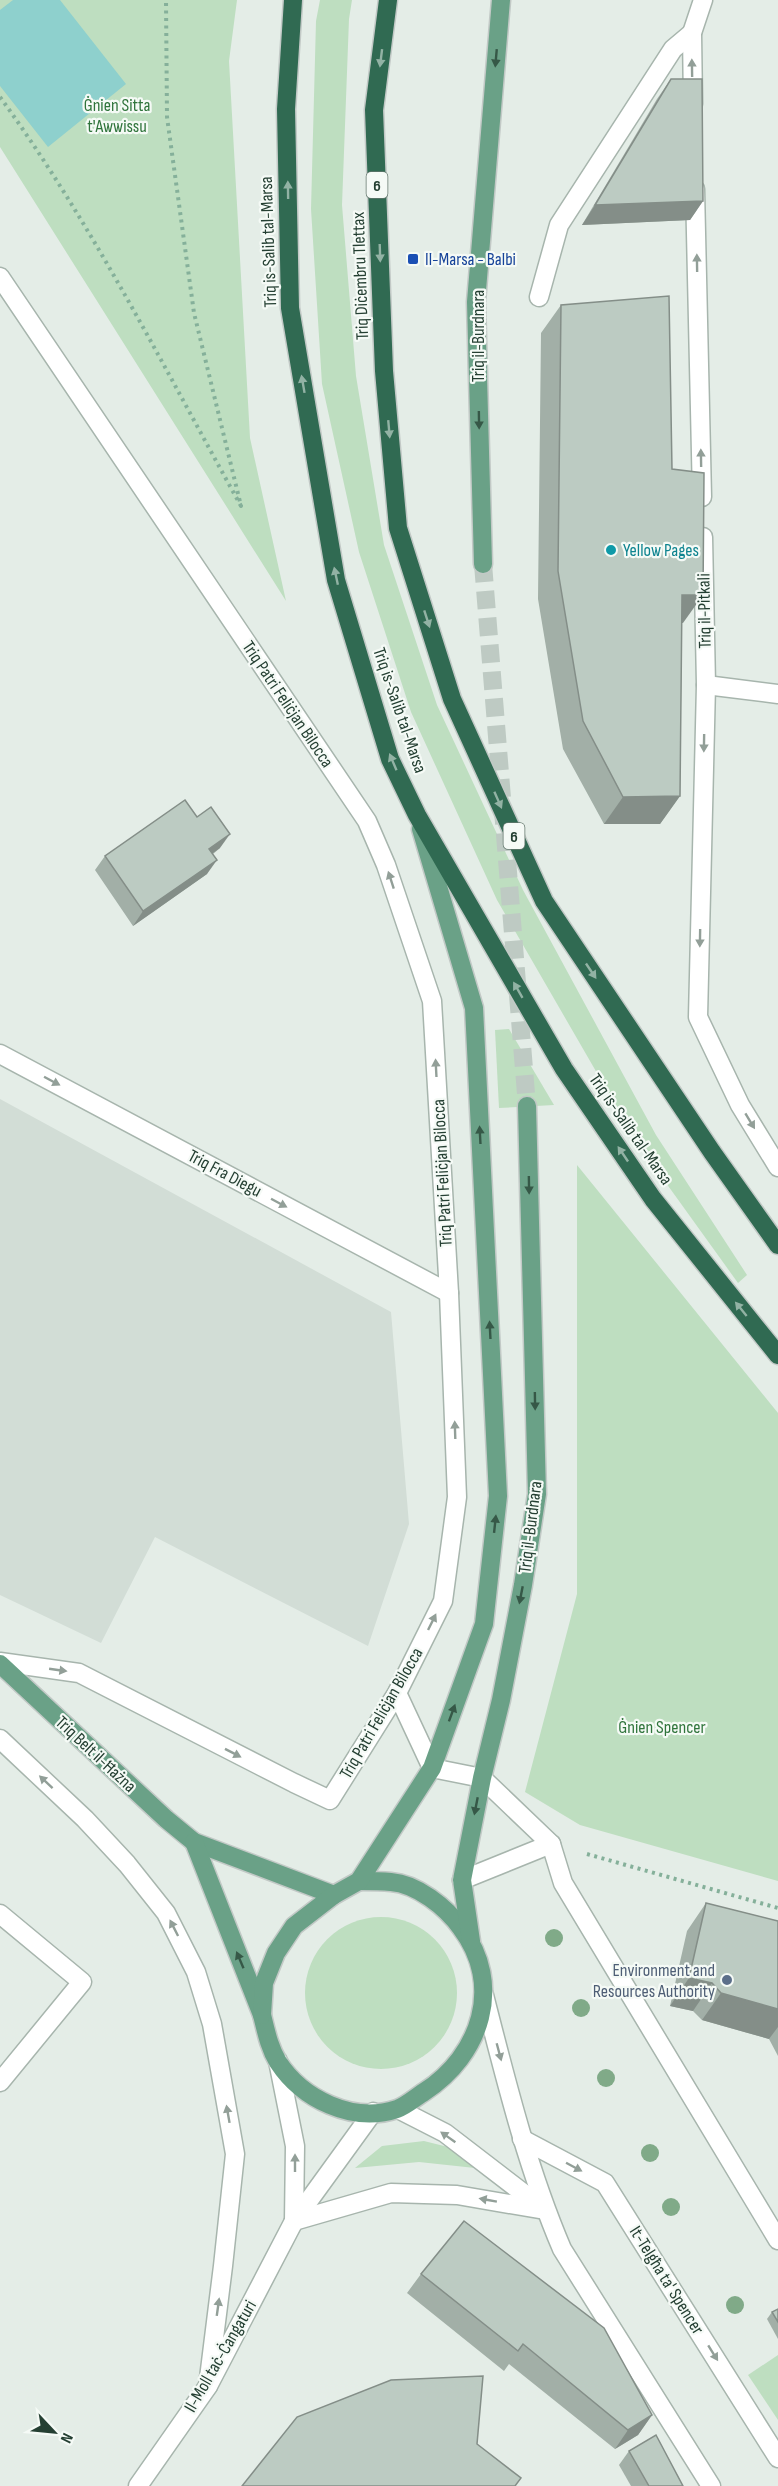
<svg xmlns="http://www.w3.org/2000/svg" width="778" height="2486" font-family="'Sofia Sans Condensed',sans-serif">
<rect width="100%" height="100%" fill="#e4ede7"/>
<polygon fill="#d2ddd6" points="0,1099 391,1312 409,1524 368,1646 155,1537 101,1643 0,1595"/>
<g fill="#bedec0">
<polygon points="0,0 237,0 229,61 250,438 286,601 0,147"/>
<polygon points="320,0 352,0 349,19 342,205 356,376 384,545 437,705 523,890 656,1135 747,1275 738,1283 638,1144 497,900 411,712 359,552 322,384 311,209 316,21"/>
<polygon points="509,1029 554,1105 499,1108 495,1030"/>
<polygon points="577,1165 778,1413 778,1881 580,1825 525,1792 577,1594"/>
<circle cx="381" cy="1993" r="76"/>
<polygon points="424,2141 452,2148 475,2168 419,2162 355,2168 382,2146"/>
<polygon points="778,2355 778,2420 748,2375"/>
</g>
<polygon fill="#8ed0cd" points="13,0 60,0 126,84 48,147 0,86 0,10"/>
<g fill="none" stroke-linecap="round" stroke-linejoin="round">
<polyline stroke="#becac3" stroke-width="18" stroke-dasharray="18 9" stroke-linecap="butt" points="483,564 527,1106"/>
<defs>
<g id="minor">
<polyline points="693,104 692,33 703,0"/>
<polyline points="695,189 702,497"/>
<polyline points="0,277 367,821 386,865 432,1001 449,1293 457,1497 443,1601 397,1693 330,1800 294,1783 79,1673 0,1662"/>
<polyline points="539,297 559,225 673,49 692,33"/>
<polyline points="703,537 706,685 698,1017 740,1105 778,1167"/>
<polyline points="706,685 778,694"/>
<polyline points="0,1054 449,1293"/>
<polyline points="397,1693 432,1768 482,1778 551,1844 563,1883 778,2240"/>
<polyline points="0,1739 85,1819 127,1864 166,1913 196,1972 212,2024 235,2154 223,2266 208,2386"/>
<polyline points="462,1880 551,1844"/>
<polyline points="0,1914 82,1982 0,2082"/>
<path d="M484,1995C506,2081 527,2167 562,2249L711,2486"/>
<polyline points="278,2061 295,2146 294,2221"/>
<polyline points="398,2109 445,2133 544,2209"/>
<polyline points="522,2139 605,2183 778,2458"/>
<polyline points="294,2221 391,2193 457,2195 545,2210"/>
<polyline points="138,2486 208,2386 294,2221 373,2112"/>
</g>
<g id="major">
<polyline points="483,564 476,302 501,0"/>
<polyline points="0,1664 166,1819 194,1842 334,1895"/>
<path d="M194,1842L262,2015C266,2031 269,2047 278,2062C302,2099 353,2124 397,2109C406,2106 416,2097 424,2092C481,2055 504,1985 461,1928C446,1907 417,1884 391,1882C380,1881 369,1881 359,1881"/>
<polyline points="471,1941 462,1880 482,1778 501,1700 523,1585 537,1494 527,1106"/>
<polyline points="262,2015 264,1983 276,1953 294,1926 334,1895 359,1881 432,1768 484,1624 498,1496 474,1008 421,829"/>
</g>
<g id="highway">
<polyline points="293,0 286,109 290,308 336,580 390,759 417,815 564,1069 653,1199 778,1355"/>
<polyline points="388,0 374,110 384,371 398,528 452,699 544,901 712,1152 778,1245"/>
</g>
</defs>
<use href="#minor" stroke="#a7b5ad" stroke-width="21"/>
<use href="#major" stroke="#c2c9c6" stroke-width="21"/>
<use href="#highway" stroke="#c2c9c6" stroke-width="21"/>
<g stroke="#85b09a" stroke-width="4" stroke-dasharray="3 4.5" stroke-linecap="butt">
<path d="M0,97C93,225 164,368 241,506L194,313L167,117L166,0"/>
<polyline points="587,1854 778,1908"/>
</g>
<use href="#minor" stroke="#fff" stroke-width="18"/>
<use href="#major" stroke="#6aa187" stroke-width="18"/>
<use href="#highway" stroke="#306a52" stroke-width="18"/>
</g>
<g fill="#80aa88">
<circle cx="554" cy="1938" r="9"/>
<circle cx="581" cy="2008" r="9"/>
<circle cx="606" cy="2078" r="9"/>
<circle cx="650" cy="2153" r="9"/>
<circle cx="671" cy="2207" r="9"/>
<circle cx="735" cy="2305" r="9"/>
</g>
<g fill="#a2afa7">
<polygon points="671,79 703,201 690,220 582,225 657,99"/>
<polygon points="561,305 672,469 683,623 682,623 680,796 660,824 604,824 563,749 538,599 541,333"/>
<polygon points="220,848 213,854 207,874 133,926 95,870 105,856"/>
<polygon points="706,1903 778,1921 778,2056 769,2039 702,2020 693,2011 670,2006 687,1931"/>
<polygon points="421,2274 652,2415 638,2435 615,2449 509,2364 504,2371 407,2293"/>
<polygon points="778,2309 778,2339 767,2319 772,2312"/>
<polygon points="629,2451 683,2486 631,2486 619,2465"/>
</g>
<g fill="#848e88">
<polygon points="703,201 690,220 582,225 595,205"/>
<polygon points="682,595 703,595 683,623 663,622"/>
<polygon points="680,796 660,824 604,824 623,797"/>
<polygon points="230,834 220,848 199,863 209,849"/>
<polygon points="217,860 207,874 133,926 143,911"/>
<polygon points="689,1978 712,1983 693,2011 670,2006"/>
<polygon points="721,1993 778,2009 778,2027 769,2039 702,2020"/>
<polygon points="652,2415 638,2435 615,2449 628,2430"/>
</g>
<g fill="#bccbc2" stroke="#848e88" stroke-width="1.5">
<polygon points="671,79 702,79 703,201 595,205"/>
<polygon points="669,296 672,469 704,473 703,595 682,595 680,796 623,797 583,721 558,571 561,305"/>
<polygon points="185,800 197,817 211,807 230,834 209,849 217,860 143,911 105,856"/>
<polygon points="706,1903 778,1921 778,2009 721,1993 712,1983 689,1978"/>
<polygon points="464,2221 604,2328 652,2415 628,2430 523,2344 518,2351 421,2274"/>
<polygon points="778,2309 778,2322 772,2312"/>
<polygon points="483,2376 477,2444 521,2478 515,2486 242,2486 297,2417 391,2380"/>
<polygon points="656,2435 683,2486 649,2486 629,2451"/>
</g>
<defs><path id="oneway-solid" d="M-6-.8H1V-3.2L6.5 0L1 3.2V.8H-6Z" transform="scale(1.5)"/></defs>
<g fill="#92b2a4">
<use href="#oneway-solid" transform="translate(381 58) rotate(97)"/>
<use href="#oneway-solid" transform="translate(288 190) rotate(-91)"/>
<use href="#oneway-solid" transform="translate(380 253) rotate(88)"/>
<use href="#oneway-solid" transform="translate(303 384) rotate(-100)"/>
<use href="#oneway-solid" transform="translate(389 429) rotate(85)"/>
<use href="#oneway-solid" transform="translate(336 576) rotate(-102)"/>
<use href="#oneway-solid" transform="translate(427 619) rotate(72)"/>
<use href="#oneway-solid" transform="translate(393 762) rotate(-113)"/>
<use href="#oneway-solid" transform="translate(498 800) rotate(66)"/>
<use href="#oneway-solid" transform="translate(591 971) rotate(56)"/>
<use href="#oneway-solid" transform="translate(518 990) rotate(-120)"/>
<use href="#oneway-solid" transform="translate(623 1154) rotate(-124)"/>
<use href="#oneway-solid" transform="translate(741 1309) rotate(-129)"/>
</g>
<g fill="#365847">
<use href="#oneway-solid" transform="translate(496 58) rotate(95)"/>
<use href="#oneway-solid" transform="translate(479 420) rotate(89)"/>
<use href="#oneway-solid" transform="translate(480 1135) rotate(-93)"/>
<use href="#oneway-solid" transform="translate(529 1185) rotate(89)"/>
<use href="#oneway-solid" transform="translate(490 1330) rotate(-93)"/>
<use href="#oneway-solid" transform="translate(535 1401) rotate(89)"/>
<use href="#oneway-solid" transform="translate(495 1524) rotate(-84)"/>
<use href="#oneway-solid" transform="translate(521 1595) rotate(101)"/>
<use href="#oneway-solid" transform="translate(452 1713) rotate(-70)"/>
<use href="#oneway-solid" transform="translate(476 1806) rotate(101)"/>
<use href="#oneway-solid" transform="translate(240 1960) rotate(-113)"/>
</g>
<g fill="#929f98">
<use href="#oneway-solid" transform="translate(692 68) rotate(-91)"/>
<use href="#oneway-solid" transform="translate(697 263) rotate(-91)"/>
<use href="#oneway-solid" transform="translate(701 458) rotate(-91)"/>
<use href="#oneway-solid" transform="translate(704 743) rotate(91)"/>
<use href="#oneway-solid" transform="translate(391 880) rotate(-108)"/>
<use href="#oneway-solid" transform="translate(700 938) rotate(91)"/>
<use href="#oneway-solid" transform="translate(436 1068) rotate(-93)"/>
<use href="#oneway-solid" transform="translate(52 1081) rotate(28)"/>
<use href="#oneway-solid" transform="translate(750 1121) rotate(59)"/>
<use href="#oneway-solid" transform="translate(279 1203) rotate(28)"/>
<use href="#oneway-solid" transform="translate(455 1430) rotate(-92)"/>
<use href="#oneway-solid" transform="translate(432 1622) rotate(-64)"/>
<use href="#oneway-solid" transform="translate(58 1670) rotate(8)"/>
<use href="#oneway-solid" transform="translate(233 1753) rotate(27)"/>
<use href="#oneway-solid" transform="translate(46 1782) rotate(-137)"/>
<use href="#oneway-solid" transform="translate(174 1928) rotate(-117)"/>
<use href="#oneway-solid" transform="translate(499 2052) rotate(75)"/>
<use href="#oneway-solid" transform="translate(228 2114) rotate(-100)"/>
<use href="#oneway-solid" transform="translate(448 2137) rotate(-145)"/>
<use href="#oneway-solid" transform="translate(295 2163) rotate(-90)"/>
<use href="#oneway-solid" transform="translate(574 2167) rotate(28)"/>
<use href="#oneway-solid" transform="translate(488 2200) rotate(-170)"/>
<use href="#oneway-solid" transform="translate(218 2307) rotate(-82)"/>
<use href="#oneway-solid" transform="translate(713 2353) rotate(58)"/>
</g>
<rect fill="#1a4fb4" stroke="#f5faf6" stroke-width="2" x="407" y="253" width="12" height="12" rx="3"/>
<circle fill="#0f9aa8" stroke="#f5faf6" stroke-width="2" cx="611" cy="550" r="6"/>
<circle fill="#5c6f8a" stroke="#f5faf6" stroke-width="2" cx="727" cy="1980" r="6"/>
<g text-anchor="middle" stroke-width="4.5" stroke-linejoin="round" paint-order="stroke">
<g fill="#f5faf6" stroke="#63776d" stroke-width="1.5">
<rect x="366.5" y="172" width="21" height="26" rx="4.5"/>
<rect x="503.5" y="823" width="21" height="26" rx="4.5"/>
</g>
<g font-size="16" font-weight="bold" fill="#243f32">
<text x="377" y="191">6</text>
<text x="514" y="842">6</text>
</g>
<g font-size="18" fill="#2f743b" stroke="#f5faf6">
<text x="117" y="111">Ġnien Sitta<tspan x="117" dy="21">t'Awwissu</tspan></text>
<text x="662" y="1733">Ġnien Spencer</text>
</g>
<g font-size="18" fill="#243f32" stroke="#f5faf6">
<text transform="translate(268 242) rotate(-92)" y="6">Triq is-Salib tal-Marsa</text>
<text transform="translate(360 276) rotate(-92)" y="6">Triq Diċembru Tlettax</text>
<text transform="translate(478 336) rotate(-90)" y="6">Triq il-Burdnara</text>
<text transform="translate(704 611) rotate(-91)" y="6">Triq il-Pitkali</text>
<text transform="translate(288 704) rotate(56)" y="6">Triq Patri Feliċjan Bilocca</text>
<text transform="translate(400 710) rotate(71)" y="6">Triq is-Salib tal-Marsa</text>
<text transform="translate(631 1129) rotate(55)" y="6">Triq is-Salib tal-Marsa</text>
<text transform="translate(225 1173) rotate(28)" y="6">Triq Fra Diegu</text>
<text transform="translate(442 1173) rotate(-93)" y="6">Triq Patri Feliċjan Bilocca</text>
<text transform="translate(530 1527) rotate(-83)" y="6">Triq il-Burdnara</text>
<text transform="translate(381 1713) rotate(-60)" y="6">Triq Patri Feliċjan Bilocca</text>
<text transform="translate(96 1754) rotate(43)" y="6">Triq Belt il-Ħażna</text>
<text transform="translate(667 2280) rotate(58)" y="6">It-Telgħa ta' Spencer</text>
<text transform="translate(220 2356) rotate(-60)" y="6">Il-Moll taċ-Ċangaturi</text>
</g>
<g font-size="18" fill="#164399" stroke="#f5faf6" text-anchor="start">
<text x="425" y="265">Il-Marsa - Balbi</text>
</g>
<g font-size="18" fill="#0d838f" stroke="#f5faf6" text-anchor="start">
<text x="623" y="556">Yellow Pages</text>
</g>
<g font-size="18" fill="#4e5e75" stroke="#f5faf6" text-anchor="end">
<text x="715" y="1976">Environment and<tspan x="715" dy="21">Resources Authority</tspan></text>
</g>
</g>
<g transform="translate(54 2432) rotate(116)" stroke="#f5faf6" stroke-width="4.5" paint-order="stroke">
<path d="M0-4.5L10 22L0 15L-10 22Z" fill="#243f32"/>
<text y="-9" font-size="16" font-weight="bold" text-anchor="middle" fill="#243f32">N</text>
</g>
</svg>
